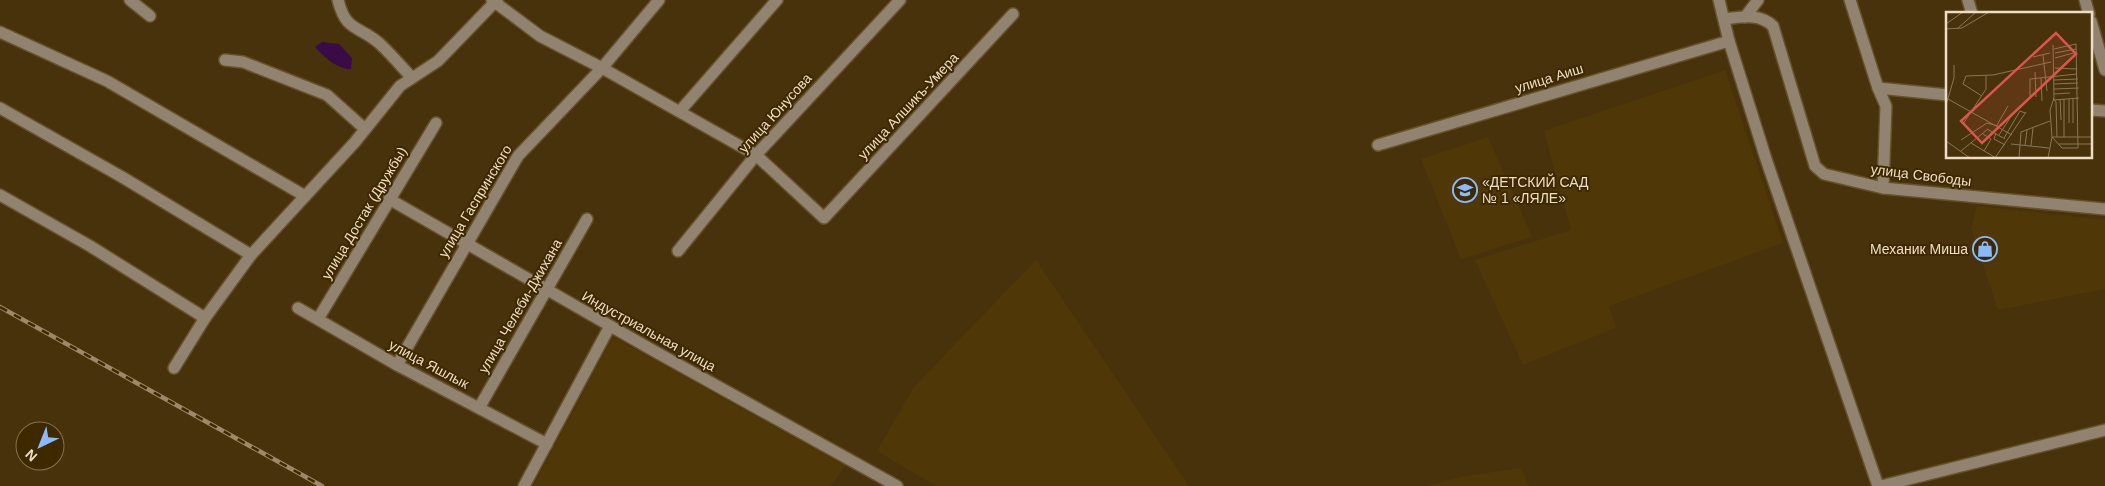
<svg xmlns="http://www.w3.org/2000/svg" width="2105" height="486" font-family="Helvetica,sans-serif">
<rect width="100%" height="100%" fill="#48320b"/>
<g fill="#503707">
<polygon points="1725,70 1783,243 1609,306 1616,328 1523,365 1475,260 1571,230 1544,131"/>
<polygon points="1488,137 1532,237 1461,259 1421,159"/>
<polygon points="1977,206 2105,220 2105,289 1998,310 1971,228"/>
<polygon points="1036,260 1189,486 936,486 877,451 914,387"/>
<polygon points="613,337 845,466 831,486 533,486"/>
<polygon points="1521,468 1529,486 1424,486 1465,476"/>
</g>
<path fill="#3a0b46" d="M322,42L339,44L352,58L351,69C338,70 323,56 315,47Z"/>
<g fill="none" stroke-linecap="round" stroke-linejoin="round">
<defs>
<g id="minor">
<polyline points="130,0 150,16"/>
<path d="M338,0C346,32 358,25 379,43C391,54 401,66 412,78"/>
<polyline points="492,0 540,36 602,68 756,155 824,218 1013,14"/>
<polyline points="1719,0 1729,41 1766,159 1878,486"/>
<polyline points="1850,0 1878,88 1886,106 1883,188"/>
<polyline points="1968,0 1972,14"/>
<polyline points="2085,0 2089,14"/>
<polyline points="1745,17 1758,0"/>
<path d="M1724,19C1742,17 1759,13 1773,26L1815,166L1824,174L1883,188L2105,209"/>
<polyline points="2091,21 2105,70"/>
<polyline points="0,32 107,81 305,196"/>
<polyline points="225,60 243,62 327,95 365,129"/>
<polyline points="1878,88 1948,95"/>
<polyline points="0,108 122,177 251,255"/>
<polyline points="2091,110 2105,111"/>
<polyline points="680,111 777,0"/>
<polyline points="1378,145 1729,41"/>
<polyline points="0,195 90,246 205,318"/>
<polyline points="389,199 654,351 897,486"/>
<polyline points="678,251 756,155 900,0"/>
<polyline points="298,308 397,365 547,444"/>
<polyline points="318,319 436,123"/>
<polyline points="397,365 518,156 602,68 659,0"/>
<polyline points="174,368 205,318 251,255 355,142 400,86 438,61 497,0"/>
<polyline points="479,408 587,219"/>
<polyline points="524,486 610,326"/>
<polyline points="1881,486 2105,430"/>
</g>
</defs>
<use href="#minor" stroke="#66512c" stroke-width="14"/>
<use href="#minor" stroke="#91836f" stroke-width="11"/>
<defs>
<polyline id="rail" points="0,307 322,486"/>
</defs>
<use href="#rail" stroke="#9d8969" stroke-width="4.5"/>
<use href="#rail" stroke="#3d2800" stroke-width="2.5" stroke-dasharray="8" stroke-linecap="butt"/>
</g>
<defs>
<symbol id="school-ring" viewBox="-11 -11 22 22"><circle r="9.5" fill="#3d2800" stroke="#8cb9fc" stroke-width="1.5"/><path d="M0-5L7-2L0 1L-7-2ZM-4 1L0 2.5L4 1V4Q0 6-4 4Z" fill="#8cb9fc"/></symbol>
<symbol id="shop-ring" viewBox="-11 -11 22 22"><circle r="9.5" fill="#3d2800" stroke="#8cb9fc" stroke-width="1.5"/><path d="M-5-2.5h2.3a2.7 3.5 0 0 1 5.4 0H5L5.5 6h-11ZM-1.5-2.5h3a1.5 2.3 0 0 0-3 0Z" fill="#8cb9fc"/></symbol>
</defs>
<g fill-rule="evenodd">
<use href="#school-ring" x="1451" y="176" width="28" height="28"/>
<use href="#shop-ring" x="1971" y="235" width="28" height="28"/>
</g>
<g text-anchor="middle" stroke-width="4" stroke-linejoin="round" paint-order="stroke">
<g font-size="14" fill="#eeddc4" stroke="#3d2800">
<text transform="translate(1549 78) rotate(-17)" y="5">улица Аиш</text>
<text transform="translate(908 106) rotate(-47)" y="5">улица Алшикъ-Умера</text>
<text transform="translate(775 113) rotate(-48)" y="5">улица Юнусова</text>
<text transform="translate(1921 175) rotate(7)" y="5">улица Свободы</text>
<text transform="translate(475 201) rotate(-59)" y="5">улица Гаспринского</text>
<text transform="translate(364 213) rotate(-59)" y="5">улица Достак (Дружбы)</text>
<text transform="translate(520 306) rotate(-60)" y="5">улица Челеби-Джихана</text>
<text transform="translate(649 331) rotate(29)" y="5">Индустриальная улица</text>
<text transform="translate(429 364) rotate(28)" y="5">улица Яшлык</text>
</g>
<g font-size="14" fill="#eeddc4" stroke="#3d2800" text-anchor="start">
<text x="1482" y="187">«ДЕТСКИЙ САД<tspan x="1482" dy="16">№ 1 «ЛЯЛЕ»</tspan></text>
<text x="1968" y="254" text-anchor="end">Механик Миша</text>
</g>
</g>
<g transform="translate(1946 12)">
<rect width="146" height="146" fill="#48320b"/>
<path fill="none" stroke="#8a7655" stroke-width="1" d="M0,12L17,0M0,17L16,16L43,0M11,17L30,0M109,41L130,37M97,43L101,79M87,45L104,41M109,46L131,40M109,56L131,57M89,60L90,85M95,66L96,89M108,68L132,67M17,72L20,64L47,63L105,50M17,72L36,84M108,72L132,71M108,77L133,76M108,82L124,81M84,84V67L131,62M107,86L110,90L111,125M127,86V111M2,87L66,123M114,87L115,108M123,87V111M108,88L133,86M0,93L8,66V53M17,112L40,77V64M51,113L62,94M41,117L59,127M75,120L104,109M50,121L48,127L59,133M37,122L45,127L38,139M53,123L64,106M106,125L116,136H132L130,32L108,37M106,125H147M118,125V87M58,126L74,99L79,101M15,128L41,111L52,114M0,129L24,146M25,131L50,146M65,132L103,136M113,132H147M79,134L81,118M85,134L87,116M15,139L42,117M49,146L80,100M73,146L75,120M102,146L106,125L104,98L108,86L107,33"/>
<path fill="#dc554f" fill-opacity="0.15" stroke="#dc554f" stroke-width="2.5" d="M110,21L130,42L36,131L15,109Z"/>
<rect width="146" height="146" fill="none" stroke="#eeddc4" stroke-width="2.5"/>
</g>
<g transform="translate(40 446) rotate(223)"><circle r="24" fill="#3d2800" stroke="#84704e"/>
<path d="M0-4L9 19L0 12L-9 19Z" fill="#8cb9fc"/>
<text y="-8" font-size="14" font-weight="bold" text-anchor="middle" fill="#eeddc4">N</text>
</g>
</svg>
